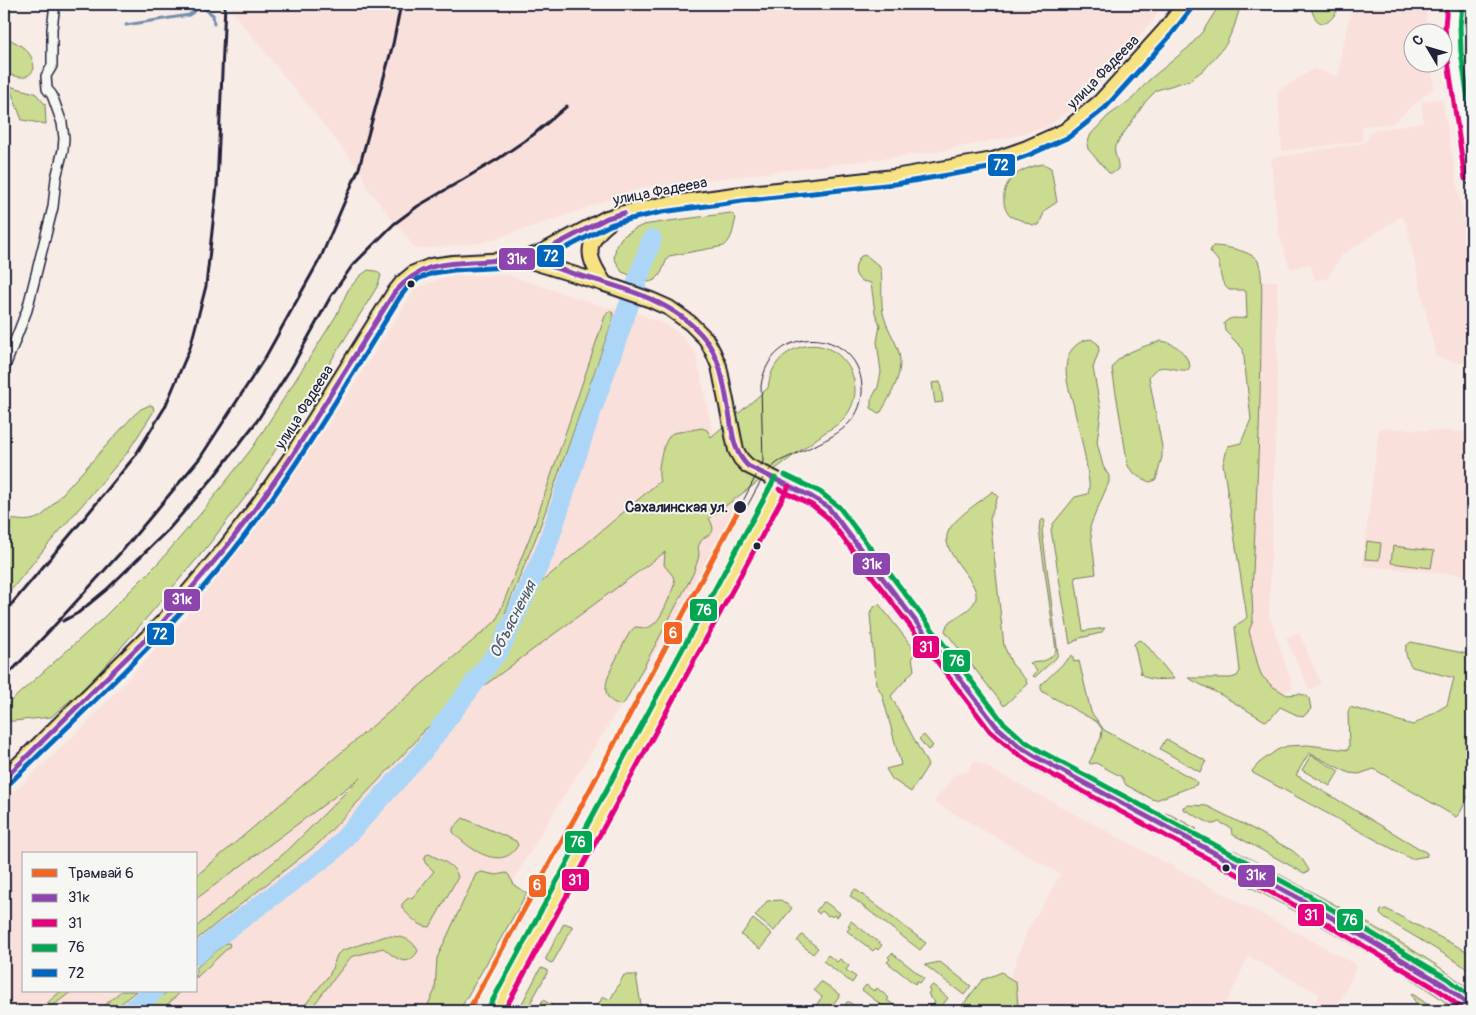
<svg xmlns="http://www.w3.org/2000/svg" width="1476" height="1015" font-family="Pangolin,sans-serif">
<rect width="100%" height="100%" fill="#f8ece7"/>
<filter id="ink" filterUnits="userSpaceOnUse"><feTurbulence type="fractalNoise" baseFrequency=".02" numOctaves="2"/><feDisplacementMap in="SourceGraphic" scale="10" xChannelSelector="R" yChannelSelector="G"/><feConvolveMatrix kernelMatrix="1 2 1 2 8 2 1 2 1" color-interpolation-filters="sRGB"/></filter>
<g filter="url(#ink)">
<g fill="#fae0da" fill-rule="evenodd">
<polygon points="230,4 1164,4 1153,20 1086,97 1050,126 1011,137 935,152 641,188 555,219 481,243 416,249 367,188 361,171 230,9"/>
<polygon points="1352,4 1427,4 1426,24 1427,32 1414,32 1414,62 1431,63 1434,87 1392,124 1362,126 1363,141 1282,151 1278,91 1314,69 1338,77 1342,50"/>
<polygon points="1442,99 1472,264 1472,362 1460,363 1436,357 1407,227 1402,216 1342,255 1327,279 1315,280 1310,264 1290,269 1278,230 1271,158 1363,143 1367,140 1370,131 1423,122 1421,102"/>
<path d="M508,275L605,307L628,310L660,322L675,330L684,338L696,354L709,415L725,480L744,489L690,596L558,805L436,1011H4V801L83,727L180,623L261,521L334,415L415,289L446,276ZM24,854H196V991H24Z"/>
<polygon points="1256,281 1277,281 1277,390 1269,614 1293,688 1279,694 1259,673 1246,630 1250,557"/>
<polygon points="1379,428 1466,432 1469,473 1472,477 1472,568 1471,576 1362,566"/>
<polygon points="1299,632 1321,684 1309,689 1286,638"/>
<polygon points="974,760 1357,965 1347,988 1334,1011 1319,1011 1313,1008 1319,994 1248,956 1237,981 1222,1011 975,1011 1010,978 1028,928 1048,897 1060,874 934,802 954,775 968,771"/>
</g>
<g fill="#cbdb8f" stroke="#767e65">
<path d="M1220,4H1241L1234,27L1226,44L1206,68L1190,80L1157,90L1146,101L1115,146C1113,155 1119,159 1118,169L1113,173H1109L1088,149L1087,144L1091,134L1108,116L1132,99L1149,80L1189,47L1203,31Z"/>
<path d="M1310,4H1340C1331,27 1316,32 1310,4Z"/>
<path d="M4,36C19,45 33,49 34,69C26,82 17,76 4,73Z"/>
<polygon points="9,86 35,93 45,104 46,124 22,120"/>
<path d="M1044,164L1051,168L1057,202L1045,210L1039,225C1032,226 1028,223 1021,220C1018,219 1013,218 1010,216C1007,213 1004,207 1004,202C1001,178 1024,167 1044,164Z"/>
<path d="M731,213L736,218C733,228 733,239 724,246L669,256C662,266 663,280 648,282L622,272L614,258L616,246L622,237L633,230L643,225L669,221Z"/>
<path d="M1213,246C1224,246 1252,251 1258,261C1264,274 1261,311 1261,325C1261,415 1256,505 1252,594L1253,621L1249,631L1259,669L1262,676L1272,686L1287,695L1299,694L1305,695L1309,698L1311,709L1303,717L1299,716L1280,707L1271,718L1265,721L1223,696L1188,678H1231L1237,676L1240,671L1235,627C1238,622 1244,622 1247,617L1223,464L1228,446L1241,443L1251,419L1243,349L1225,331L1224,323C1233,314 1238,321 1247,317L1246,292L1243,290H1229C1220,283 1221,274 1219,264C1218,259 1213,256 1210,251Z"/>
<path d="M866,255L879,266L881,270C883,284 880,303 884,317C887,328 894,338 898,349C905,372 892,393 881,412L878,413L871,408V400L878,387L881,372L877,342L880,325L875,313L871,283C868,282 862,282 859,279C852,272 856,262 861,256Z"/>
<polygon points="368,270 376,271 381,275 380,279 377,287 250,491 207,547 132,635 89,684 51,717 4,722 4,707 99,622 159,562 202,512 253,447 336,316 348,290 360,276"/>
<path d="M609,311L613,313V319L537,535L505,613L660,481C656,470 663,439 673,433L702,428L707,430L711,437L768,388C770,372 776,359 791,351C841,324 886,400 827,431L709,518C720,538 705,532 700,543C697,547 699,550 699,555C698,561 695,568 693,574L625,702L621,705C594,699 610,672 617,657C621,649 625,640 630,632L635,627C640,627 647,629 651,626C662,620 670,595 675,583L673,576L664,565L665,552L423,731L415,742L318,844L222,919L196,940V927L288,850L360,778L196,899V876L496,621L533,529L605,316Z"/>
<path d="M1091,339L1098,344L1099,351L1093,368L1101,412L1097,442L1103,466L1109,476V482L1093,519L1090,527L1096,574L1075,577L1083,631L1105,628L1101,633L1080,638L1070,644L1051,530L1053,524L1075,497L1088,494C1090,487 1089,482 1088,475C1085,451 1078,427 1073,403C1069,390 1064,374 1067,361C1069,349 1079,340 1091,339Z"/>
<path d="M1161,341C1175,343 1186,352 1190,366L1188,370C1173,372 1160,359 1149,377L1162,447V457L1156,480L1150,482C1141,479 1133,474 1128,466L1112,369C1117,353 1146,346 1161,341Z"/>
<polygon points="940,382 943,402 935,403 932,383"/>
<path d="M150,405L153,406L154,411L127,453L45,548L4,599V518C19,520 31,524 44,514L134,415L141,409Z"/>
<path d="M993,491L998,496L990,519L1004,646L1012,664L1026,680L1027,684L1004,706L945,631L947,625L949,622C957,616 969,611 974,603C987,584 938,555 948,532C953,519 982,500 993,491Z"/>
<path d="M1043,519L1045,521L1042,530L1058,654L1056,658L1035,677L1033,676L1037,671L1030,663C1041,662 1051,661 1056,650L1039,530L1040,522Z"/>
<polygon points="1367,541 1381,543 1379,560 1365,559"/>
<polygon points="1393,546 1434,551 1431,568 1391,563"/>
<polygon points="747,561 747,563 705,642 704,642 703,641"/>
<polygon points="879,604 917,653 912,657 914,670 891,696 928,765 911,792 892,779 886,769 901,765 882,694 876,684 870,614 874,607"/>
<path d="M1139,640L1145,643L1174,679C1162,679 1150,682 1141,674L1134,644Z"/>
<path d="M1411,642L1472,655V788L1460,813L1456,817L1374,769L1359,774L1349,773L1309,753L1296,775L1427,853V856L1411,859L1253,773L1252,771L1259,763L1277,750L1287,746L1308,745L1348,750L1349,747L1348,712L1350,707L1413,725L1447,705L1454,678L1412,667C1407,660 1405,654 1406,646Z"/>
<polygon points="1072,655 1074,662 1079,661 1091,712 1104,730 1195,780 1197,783 1196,785 1156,800 1152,799 1126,785 1122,777 1096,763 1091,764 1089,763 1101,738 1102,729 1097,722 1043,692 1041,689 1041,685"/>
<polygon points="924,735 933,746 928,750 919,739"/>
<path d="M998,738H1000L1016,753L1033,764L1205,857V859L1203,860L1031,768C1020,759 1006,751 998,738Z"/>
<polygon points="1166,739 1206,761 1200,772 1160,749"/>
<polygon points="1311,755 1339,771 1330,786 1302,770"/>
<polygon points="630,779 631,781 573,889 572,887 629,780"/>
<polygon points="1189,805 1207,806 1255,830 1293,851 1302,859 1309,870 1308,872 1304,873 1232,834 1231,828 1219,822 1214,824 1211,824 1183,809 1183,807"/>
<polygon points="1165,813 1171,815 1197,829 1191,831 1169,819"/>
<path d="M463,818L516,841L518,845C503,873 468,849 453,832V828Z"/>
<path d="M1234,850C1277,873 1320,896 1362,920C1400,942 1438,964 1472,991V997C1437,969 1399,946 1360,924C1317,900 1275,877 1231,854L1232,851Z"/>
<path d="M429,854C440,860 455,864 458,877L430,927C419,927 409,916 402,908V904L407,899L413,897L434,871L426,864L424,860L426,855Z"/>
<polygon points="482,872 496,875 506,873 508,874 515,886 527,893 459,1011 425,1011 435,990 437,958 476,874"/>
<polygon points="1243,877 1300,907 1373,949 1374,954 1370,954 1297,912 1241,882 1240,880"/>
<polygon points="855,889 926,943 920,950 850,896"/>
<polygon points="781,900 792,908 774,931 755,916 767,901"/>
<polygon points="825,902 840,913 837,917 834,915 832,917 830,915 828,916 822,911 819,914 816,911 822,903"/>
<polygon points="561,908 506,1011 504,1011 560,909"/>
<polygon points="1386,909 1472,954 1472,973 1459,963 1384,918 1380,914 1381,910"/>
<polygon points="753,919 772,934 760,949 741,935"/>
<polygon points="851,921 882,945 878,950 876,948 873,951 847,931 850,927 848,926"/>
<polygon points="564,923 572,926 572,928 553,962 551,963 546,960 546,958"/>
<polygon points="802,935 818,948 813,954 797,941"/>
<path d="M386,936C398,936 412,937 418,951C407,970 395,957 383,948L351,957L309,1011H300L330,974L337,955L341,951Z"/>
<polygon points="226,943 229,943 230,946 196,978 196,968"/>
<polygon points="892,953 924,978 920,983 917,981 915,984 887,962 890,959 888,957"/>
<polygon points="828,955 837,962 840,959 849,966 846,970 856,977 852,983 823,961"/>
<polygon points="940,962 971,986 964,995 925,965"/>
<polygon points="542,968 547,970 547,973 526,1011 518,1011 540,969"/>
<polygon points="1002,972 1006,976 1016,982 1018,1006 1000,1008 996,1011 968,1011 962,1006 982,980"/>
<polygon points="1412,974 1439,991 1465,1011 1457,1011 1436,995 1410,978 1410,975"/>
<polygon points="624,975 636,975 642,1011 595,1011 603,996 610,1000"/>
<polygon points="821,982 824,983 840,995 828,1011 812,1011 822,997 814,990"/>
<polygon points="866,985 874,991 877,988 889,998 887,1000 895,1006 891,1011 889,1011 862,990"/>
<polygon points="933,985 948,998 938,1011 929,1011 935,1002 929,997 930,996 928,994 930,991 928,989"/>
<polygon points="61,991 72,991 46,1011 38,1011"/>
<polygon points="121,991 136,991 112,1011 98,1011"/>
<polygon points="168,991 182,991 160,1011 144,1011"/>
<path d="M1411,993L1437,1011C1423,1011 1415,1006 1411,993Z"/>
<polygon points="543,1000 555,1007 554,1011 536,1011"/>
<polygon points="847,1002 849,1002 862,1011 841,1011"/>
</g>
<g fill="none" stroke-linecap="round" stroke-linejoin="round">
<g stroke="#758eac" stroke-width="3">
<polyline points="201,6 213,15 214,24"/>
<polyline points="126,25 189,15 204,4"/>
</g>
<g stroke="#acd6f7" stroke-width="20">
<polyline points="196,955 221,934 331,853 420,755 500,649 546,549 585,430 652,239"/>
<polyline points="130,1011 154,991"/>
</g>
<defs>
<g id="minor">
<polyline points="1458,4 1472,26"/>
<polyline points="4,369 27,310 53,207 56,178 63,150 64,138 62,123 52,95 47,89 46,76 52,66 52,29 55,4"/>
</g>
<polyline id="secondary" points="1455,4 1452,26 1454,53 1472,178"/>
<g id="primary">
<polyline points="524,259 605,284 651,300 669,308 690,323 706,339 713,352 719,366 736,450 741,459 748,466 812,497 828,507 996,726 1019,746 1038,758 1302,900 1444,985 1472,1007"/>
<path d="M605,284C588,259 582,244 609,223"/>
<polyline points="4,779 162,623 227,546 258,505 292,456 394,293 402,283 414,273 431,266 453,263 524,259 540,253 607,218 624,213 661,205 749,193 894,177 993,160 1027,148 1065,131 1100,102 1165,30 1185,4"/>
<polyline points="496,1011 559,896 782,482"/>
</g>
</defs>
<use href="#minor" stroke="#22223b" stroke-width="12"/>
<use href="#secondary" stroke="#22223b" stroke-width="16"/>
<use href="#primary" stroke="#22223b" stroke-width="18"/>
<use href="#minor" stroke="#f6f6f2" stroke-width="9"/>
<use href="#secondary" stroke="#f6f6f2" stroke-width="12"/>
<use href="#primary" stroke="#f7e281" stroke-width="14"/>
<path stroke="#22223b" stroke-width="1" d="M740,507L763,462L761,386C769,322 858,326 862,386C863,401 858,414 848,424C833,440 798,452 778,462C762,474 755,493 745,510"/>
<g stroke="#22223b" stroke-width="3">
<polyline points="4,613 86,516 135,456 165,407 190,348 206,286 217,186 225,4"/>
<polyline points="63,621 78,613 106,590 169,529 212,479 257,421 293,365 331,296 352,266 394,224 418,206 498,159 533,135 567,106"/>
<polyline points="4,679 54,626 123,550 200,458 266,356 321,257 359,168 393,44 401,4"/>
</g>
<defs>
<g id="bus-1">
<polyline points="509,260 524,259 540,253 607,218 624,213"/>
<path d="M4,779L162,623L227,546L258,505L292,456L394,293C424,260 446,264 487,261C498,260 509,258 521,259C537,260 552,267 568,272C615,286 673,298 705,339C722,360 725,392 730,418C733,437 734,452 748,466L812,497L828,507L996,726L1019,746L1038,758L1302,900L1444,985L1472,1007"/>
</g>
<g id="bus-2">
<polyline points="1447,4 1445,26 1447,54 1465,179"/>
<polyline points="779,489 812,505 827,517 990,731 1015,752 1034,765 1298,907 1440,991 1465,1011"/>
<polyline points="504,1011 789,486"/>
</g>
<g id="bus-3">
<polyline points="1462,5 1460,26 1461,52 1472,127"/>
<polyline points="785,475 820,492 839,507 1002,721 1023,740 1042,752 1306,894 1448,979 1472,998"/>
<polyline points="489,1007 775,478"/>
</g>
<path id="bus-4" d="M9,784C86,708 167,635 234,550C296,470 347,383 400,297L407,288L418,279L433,273L454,270L526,266L543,260L610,225L626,220L662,212L750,200L895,184L995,167L1029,155L1069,137L1105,108L1171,35L1191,9"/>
</defs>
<use href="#bus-1" stroke="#f6f6f2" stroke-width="9"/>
<use href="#bus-2" stroke="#f6f6f2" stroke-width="9"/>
<use href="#bus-3" stroke="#f6f6f2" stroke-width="9"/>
<use href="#bus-4" stroke="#f6f6f2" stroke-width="9"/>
<use href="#bus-1" stroke="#8e44ad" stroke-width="5"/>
<use href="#bus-2" stroke="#e5007d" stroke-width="5"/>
<use href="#bus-3" stroke="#00a651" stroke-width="5"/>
<use href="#bus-4" stroke="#0065bd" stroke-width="5"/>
<defs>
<polyline id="tram-1" points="468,1011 578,812 740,507"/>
</defs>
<use href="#tram-1" stroke="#f6f6f2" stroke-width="9"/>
<use href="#tram-1" stroke="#f26522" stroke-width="5"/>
</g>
</g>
<g fill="#22223b" stroke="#f6f6f2" stroke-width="2">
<circle cx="411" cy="284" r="4.5"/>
<circle cx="740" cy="507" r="7"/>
<circle cx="757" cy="546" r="4.5"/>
<circle cx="1226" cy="868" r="4.5"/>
</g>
<g text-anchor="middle" stroke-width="4" stroke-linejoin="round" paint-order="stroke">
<g font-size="15" fill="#22223b" stroke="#f6f6f2">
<text transform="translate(1103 72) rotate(-46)" y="5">улица Фадеева</text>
<text transform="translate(660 191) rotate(-11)" y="5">улица Фадеева</text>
<text transform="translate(304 407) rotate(-58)" y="5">улица Фадеева</text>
</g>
<g font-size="15" font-weight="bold" fill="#22223b" stroke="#f6f6f2" text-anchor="end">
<text x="728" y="512">Сахалинская ул.</text>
</g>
<g font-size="16" font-style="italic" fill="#4b5873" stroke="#f6f6f2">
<text transform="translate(512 619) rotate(-63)" y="6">Объяснения</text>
</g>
</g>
<g stroke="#f6f6f2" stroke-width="2">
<rect x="987" y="153" width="29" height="24" rx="5" fill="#0065bd"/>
<rect x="536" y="244" width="29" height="24" rx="5" fill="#0065bd"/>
<rect x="498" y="247" width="38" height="24" rx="5" fill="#8e44ad"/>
<rect x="852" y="552" width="39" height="24" rx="5" fill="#8e44ad"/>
<rect x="163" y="588" width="38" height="24" rx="5" fill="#8e44ad"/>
<rect x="689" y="598" width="29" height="24" rx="5" fill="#00a651"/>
<rect x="663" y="621" width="20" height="24" rx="5" fill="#f26522"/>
<rect x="146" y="622" width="29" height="24" rx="5" fill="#0065bd"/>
<rect x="912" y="635" width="28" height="24" rx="5" fill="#e5007d"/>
<rect x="942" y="649" width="29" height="24" rx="5" fill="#00a651"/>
<rect x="564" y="830" width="29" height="24" rx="5" fill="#00a651"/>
<rect x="1237" y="864" width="39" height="24" rx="5" fill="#8e44ad"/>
<rect x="561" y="868" width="29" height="24" rx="5" fill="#e5007d"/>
<rect x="528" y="874" width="19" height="24" rx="5" fill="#f26522"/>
<rect x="1297" y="903" width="28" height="24" rx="5" fill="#e5007d"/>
<rect x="1336" y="908" width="28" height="24" rx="5" fill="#00a651"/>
</g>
<g font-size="14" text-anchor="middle" font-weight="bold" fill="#fff">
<text x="1001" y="170">72</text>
<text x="551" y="261">72</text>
<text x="517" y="264">31к</text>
<text x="872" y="569">31к</text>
<text x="182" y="604">31к</text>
<text x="704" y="615">76</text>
<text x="673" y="638">6</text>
<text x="160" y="639">72</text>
<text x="926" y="652">31</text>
<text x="957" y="666">76</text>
<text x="578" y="847">76</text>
<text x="1256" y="880">31к</text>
<text x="575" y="885">31</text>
<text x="537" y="890">6</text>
<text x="1311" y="920">31</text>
<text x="1350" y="925">76</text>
</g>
<rect width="1476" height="1015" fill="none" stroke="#f6f6f2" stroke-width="20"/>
<rect x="10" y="10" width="1456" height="995" fill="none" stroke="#22223b" stroke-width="2" filter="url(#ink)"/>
<rect x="22" y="852" width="175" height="140" fill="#f6f6f2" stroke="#a1a1a9"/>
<rect x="32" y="869" width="25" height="8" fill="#f26522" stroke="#a1a1a9"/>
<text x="68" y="878" font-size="15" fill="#22223b">Трамвай 6</text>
<rect x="32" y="894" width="25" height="8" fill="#8e44ad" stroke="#a1a1a9"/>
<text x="68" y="902" font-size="15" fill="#22223b">31к</text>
<rect x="32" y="919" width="25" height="8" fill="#e5007d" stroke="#a1a1a9"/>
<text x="68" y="928" font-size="15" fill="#22223b">31</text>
<rect x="32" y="944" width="25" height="8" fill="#00a651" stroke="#a1a1a9"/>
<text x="68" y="952" font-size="15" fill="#22223b">76</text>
<rect x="32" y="969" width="25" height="8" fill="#0065bd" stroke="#a1a1a9"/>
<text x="68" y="978" font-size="15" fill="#22223b">72</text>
<g transform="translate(1428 48) rotate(308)"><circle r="24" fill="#f6f6f2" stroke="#a1a1a9"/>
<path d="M0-4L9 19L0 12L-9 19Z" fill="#22223b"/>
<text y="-8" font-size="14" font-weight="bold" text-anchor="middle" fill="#22223b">С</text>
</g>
</svg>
